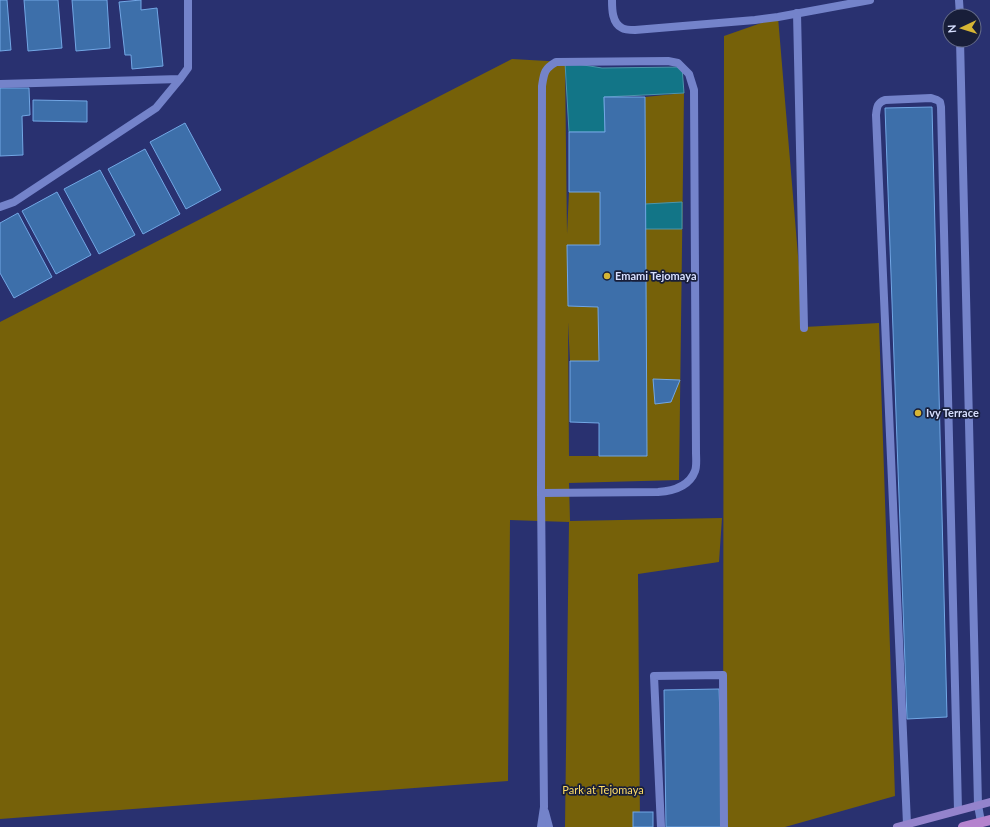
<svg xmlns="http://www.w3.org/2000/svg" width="990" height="827" font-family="Lato,sans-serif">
<rect width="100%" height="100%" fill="#293170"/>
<g fill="#766109">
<polygon points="778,17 804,327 879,323 895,796 785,827 723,827 724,36"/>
<polygon points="512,59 565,62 567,234 569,192 600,192 600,245 567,245 568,306 598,307 599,361 570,361 568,322 569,456 646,456 645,97 684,93 679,480 569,483 570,521 722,518 719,562 638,574 640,827 565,827 569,522 510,520 508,781 0,819 0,322"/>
</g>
<g fill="#127587" stroke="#4d95ab">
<polygon points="565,62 602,68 682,67 684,93 604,97 605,132 569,132"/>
<polygon points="682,202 682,229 645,229 645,204"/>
</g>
<g fill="#3d6faa" stroke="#72a7e5">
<polygon points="0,0 7,0 11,50 0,51"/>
<polygon points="24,0 58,0 62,48 28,51"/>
<polygon points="72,0 107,0 110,48 76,51"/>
<polygon points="141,0 141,10 157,8 163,66 132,69 131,55 125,55 119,2"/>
<polygon points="0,88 29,88 30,115 22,116 23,155 0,156"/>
<polygon points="604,97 645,97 647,456 599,456 599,423 570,422 570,361 599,361 598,307 568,306 567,245 600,245 600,192 569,192 569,132 605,132"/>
<polygon points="33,100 87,101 87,122 33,121"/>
<polygon points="932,107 947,717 907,719 885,108"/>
<polygon points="185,123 221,190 186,209 150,142"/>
<polygon points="145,149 180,214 143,234 108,169"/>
<polygon points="100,170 135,235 99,254 64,189"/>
<polygon points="57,192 91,255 56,274 22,211"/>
<polygon points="18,213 52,277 14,298 0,273 0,223"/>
<polygon points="653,379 680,380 671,402 655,404"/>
<polygon points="719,689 724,827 666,827 664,690"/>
<rect x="633" y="812" width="20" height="15"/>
</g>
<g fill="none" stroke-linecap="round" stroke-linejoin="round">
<polyline stroke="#7483ca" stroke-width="8" points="661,827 654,676 723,675 724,827"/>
<g stroke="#7483ca" stroke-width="8">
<path d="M612,0C612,9 612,23 622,28C625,30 631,30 635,30L755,20L778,17L870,0"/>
<polyline points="959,0 960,16"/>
<polyline points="797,13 804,328"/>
<polyline points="960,40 978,805 981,822"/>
<polyline points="0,84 180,79 188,68 188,0"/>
<polyline points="0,207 14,202 156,108 180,79"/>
<polyline points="545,812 549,827"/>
<path d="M907,824L876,115C877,107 877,103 885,100L931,98L937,100L940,102L941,107L958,810"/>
<path d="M541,827L544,807L541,493L542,86C544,73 544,69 556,62L668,61L678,63L689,74L694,90L696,452C696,458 697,466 695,471C689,487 673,491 658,492L541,493"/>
</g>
<polyline stroke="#9483cc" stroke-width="8" points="897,827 990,802"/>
<polyline stroke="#b583ce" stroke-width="10" points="963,827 990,820"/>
</g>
<g fill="#d6b534" stroke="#181e39" stroke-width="1.5">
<circle cx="607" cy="276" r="4"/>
<circle cx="918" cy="413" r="4"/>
</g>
<g text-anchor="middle" stroke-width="3.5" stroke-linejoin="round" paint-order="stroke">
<g font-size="11" font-weight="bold" fill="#d7dffe" stroke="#181e39" text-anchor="start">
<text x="615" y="280">Emami Tejomaya</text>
<text x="926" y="417">Ivy Terrace</text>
</g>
<g font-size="11" fill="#fedd68" stroke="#181e39">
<text x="603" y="794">Park at Tejomaya</text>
</g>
</g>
<g transform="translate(962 28) rotate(266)"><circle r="19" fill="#181e39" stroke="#646b88"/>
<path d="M0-3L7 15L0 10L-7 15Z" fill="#d6b534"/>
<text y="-6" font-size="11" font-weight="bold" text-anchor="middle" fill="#d7dffe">N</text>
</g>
</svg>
